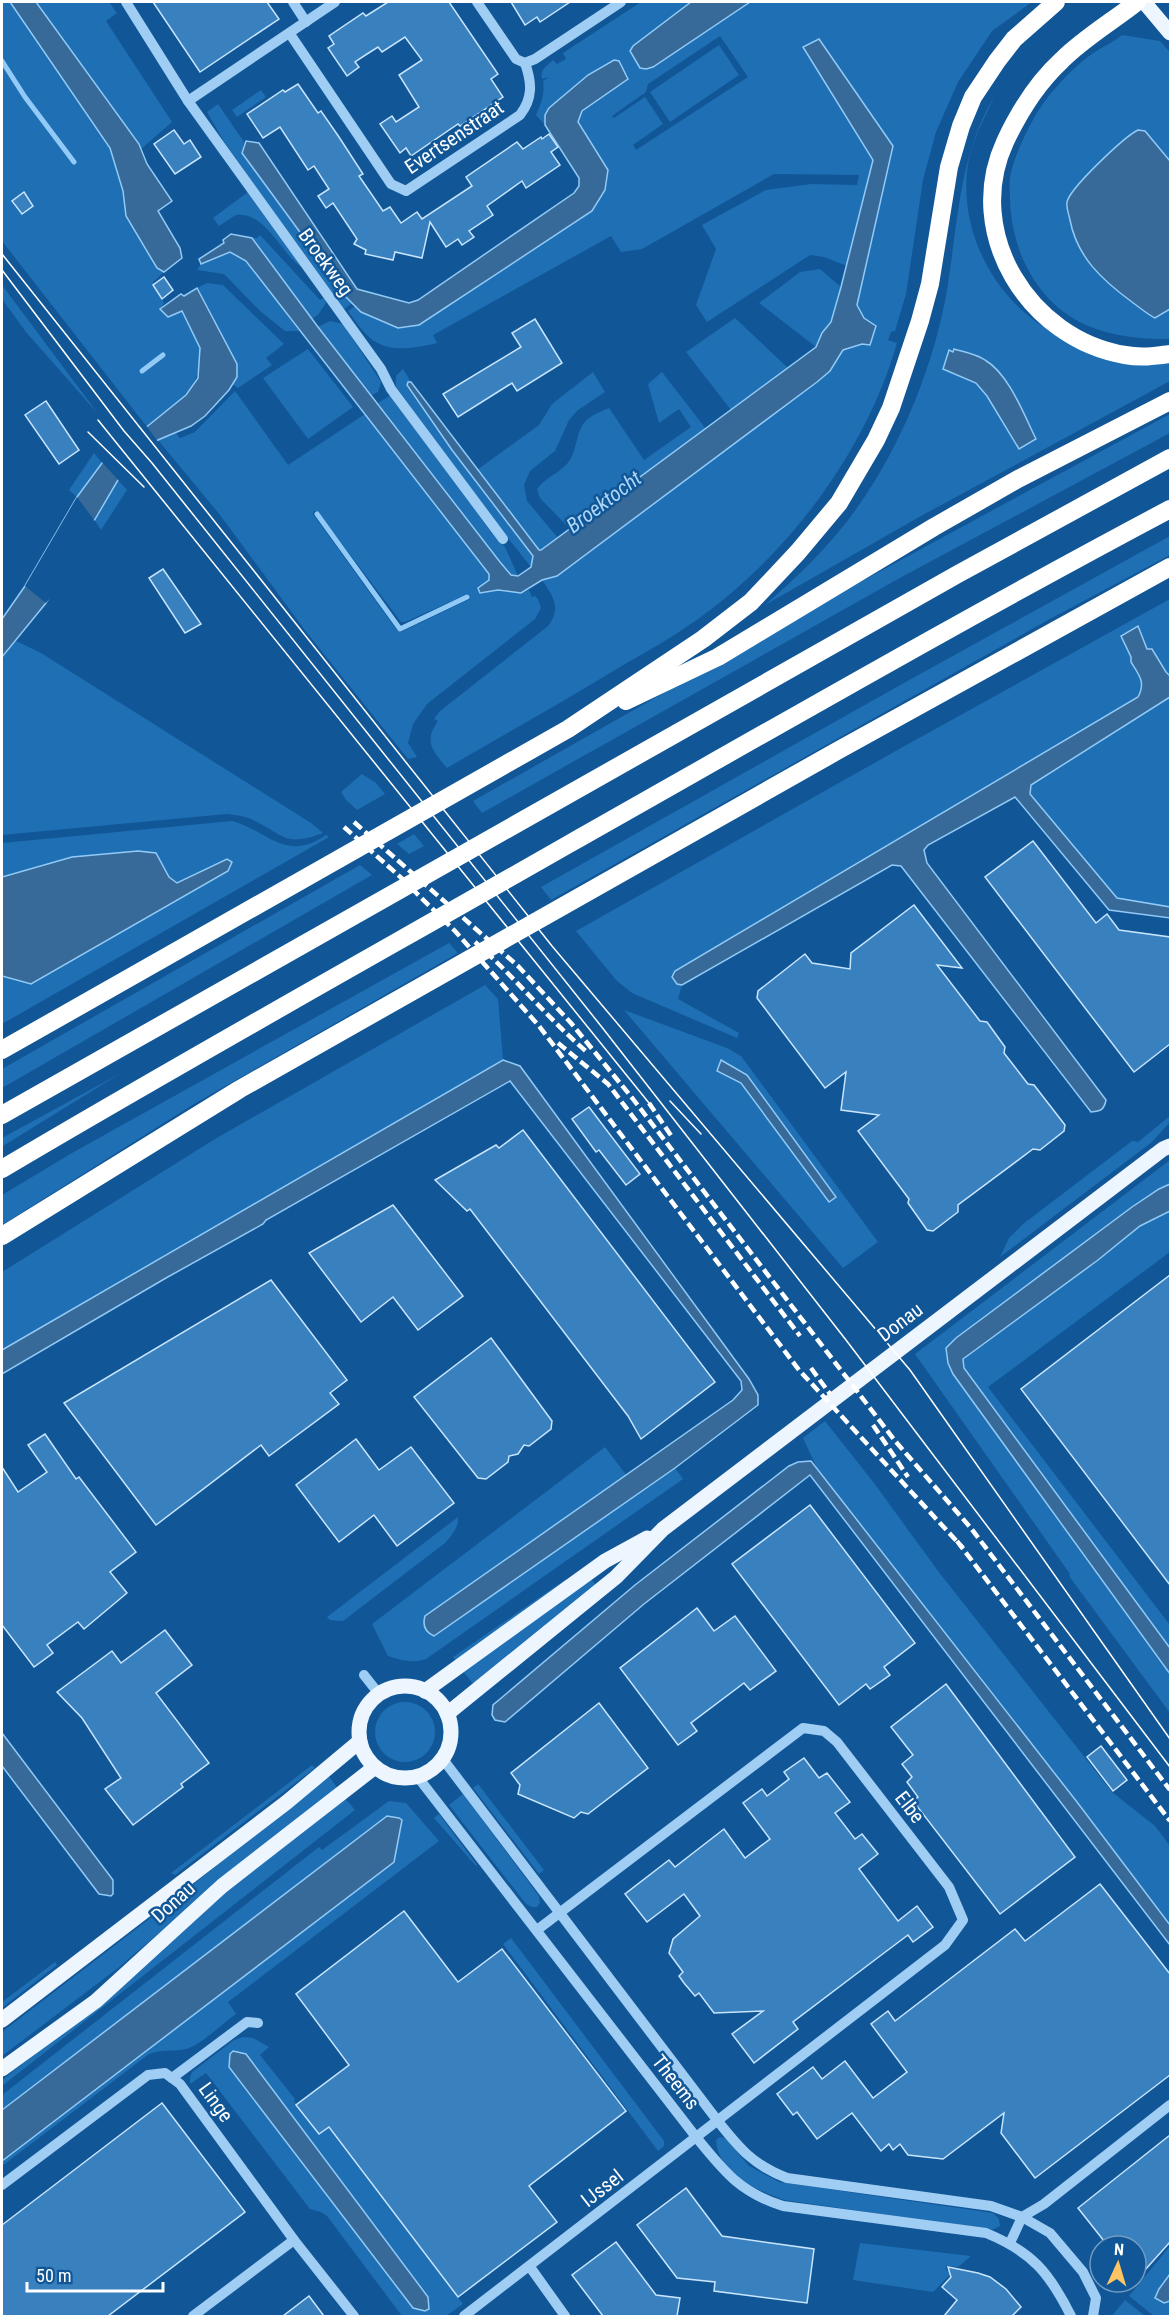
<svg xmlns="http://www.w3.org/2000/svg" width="1172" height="2318" font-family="'Roboto Condensed',sans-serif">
<rect width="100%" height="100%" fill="#115696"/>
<g fill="#1f6fb4" fill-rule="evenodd">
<path d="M2,2H10L110,148L123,191L126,217L157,268L164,272L153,282L164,303L161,309L182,311C187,322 199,337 200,349C204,389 173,405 147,427L2,241Z"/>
<polygon points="36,2 109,2 117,13 106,21 172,122 141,149"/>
<path d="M641,2H691L633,47L653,67L750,2H1032L992,31L958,82L936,132L923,180L906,294L895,331L891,332L888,340L897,343C866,451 789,554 698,619C673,637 646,652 620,667C563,702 505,734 447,768C433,751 423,742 438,721L434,719L440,711L548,626C562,608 553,596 542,580L557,576L817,382L838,360L843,350L862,344L870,345V323L859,313L857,305L893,146L819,39L803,47L873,160L847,266L824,257L810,255L707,322L696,305L716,249L702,225L766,190L811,184L857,185L859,175L774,174L642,249L621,252L611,236L433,335L437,343C415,348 387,354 369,337C361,330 354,319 348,311L355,306L361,312L405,328L419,325L592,211L608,170L578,122L582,111L628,79V76L614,60L588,75L549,108L545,115V125L536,115C541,103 545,94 543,81L549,77L542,79C540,70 546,66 553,60L557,64L566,59L563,53ZM720,36L748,77L636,150L633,145L663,124L645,97L614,118L612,116L646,92L648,84Z"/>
<path d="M1122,35L1160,41L1170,52V161L1145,131L1138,130L1121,141L1093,169L1078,247C1098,280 1127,298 1160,316L1170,309V339C1142,339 1113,337 1086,325C1038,304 1011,251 1010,200C1010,193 1009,184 1010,177C1014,157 1024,136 1034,118C1047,95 1073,66 1095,52C1104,46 1114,42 1122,35Z"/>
<polygon points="719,45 739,75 670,122 650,92"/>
<polygon points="261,90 266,97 237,117 232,110"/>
<path d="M995,95C985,117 972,140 968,164C957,236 1000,310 1066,339L1170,359V381L921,516L765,605C794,580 821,554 845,524C897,458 935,366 948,284C958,219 960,153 995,95ZM954,349L993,365L1004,378L1036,440L1019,449L987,396L976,383L943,369L949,351L953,352Z"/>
<polygon points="218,104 244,142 242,153 313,250 340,291 352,303 343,310 223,140 207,112"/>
<path d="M248,192L303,268C281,255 266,211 236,215L219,226L213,218Z"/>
<polygon points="260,235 320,300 324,298 326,303 318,315 312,319 252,238 257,238"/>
<polygon points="230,252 246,261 299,331 285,331 260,311 224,274 197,270 201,264"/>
<polygon points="820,269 841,287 831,322 822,333 816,347 759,303 800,272"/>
<polygon points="207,283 223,285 284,344 266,358 272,365 238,388 232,384 237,377 237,364 197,288"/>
<polygon points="2,285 99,415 26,332 2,299"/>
<polygon points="735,318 788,368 731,410 686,352"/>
<polygon points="330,321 343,324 381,382 378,392 372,395 318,327"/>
<polygon points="308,349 353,407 308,439 263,378"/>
<polygon points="403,369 411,382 407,385 452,449 533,556 531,567 491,517 396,387 396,376"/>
<polygon points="593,372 605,392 578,410 569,420 555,451 530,471 524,485 527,501 558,538 541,550 539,550 477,470 539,425 552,404"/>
<path d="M662,372L706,429L570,529L540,498L537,489C545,478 557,474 566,465C579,452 574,430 588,419C594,414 602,411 609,408L644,460L691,427L679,409L659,423L648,384Z"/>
<path d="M235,391L288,465L365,414L489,574L490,590L521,593L529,590L532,597L535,596L538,599L541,608L535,619L427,704L413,724L408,743L417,757L408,759L307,633L220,515L158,440L176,433L180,438L195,432ZM314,511L318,512L401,622H405L468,594L470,599L401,632L396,629L313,514Z"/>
<polygon points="391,395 505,547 518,576 511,575 500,562 378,403"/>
<polygon points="1170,414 1170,433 898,579 482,813 473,801 853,586"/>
<polygon points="94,453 102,463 77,497 69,490"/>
<polygon points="118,480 127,490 101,530 95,521"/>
<polygon points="1170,536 1170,555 1048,620 551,900 541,887 911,679"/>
<path d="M1170,599V676L1166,672L1152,649H1147L1138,626L1121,635L1132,657L1131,662C1139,675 1145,682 1138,697L675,971L677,984L682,985L678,999L739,1033L737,1038L632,993L616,980L576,931L901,748Z"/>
<path d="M14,640L41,653L311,823L323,833C284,848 284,834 251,819C244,816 235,815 227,814L2,835V657Z"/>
<polygon points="1170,697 1170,907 1117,898 1030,794 1030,785"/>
<polygon points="362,774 376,783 385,794 357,810 346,800 341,792"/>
<path d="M232,821C269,831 285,863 326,835L329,837L2,1024V976L31,984L228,871L227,859L177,883L169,877L156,853L2,877V843Z"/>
<polygon points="414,834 424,846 409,854 397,844"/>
<polygon points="360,865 372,875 2,1088 2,1069"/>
<polygon points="449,943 458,953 194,1104 2,1225 2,1195 72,1153"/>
<polygon points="485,985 498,999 503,1060 2,1350 2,1272 215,1139"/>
<path d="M624,1010L727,1048L741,1056L878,1242L843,1268ZM721,1061L747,1075L830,1202L741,1083Z"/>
<polygon points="121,1073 3,1146 2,1147 2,1138"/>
<polygon points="1170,1116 1170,1122 1152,1142 1000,1257 1009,1238 1023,1224 1132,1141 1138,1142"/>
<polygon points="1170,1160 1170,1184 1159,1189 1132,1207 956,1338 946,1348 948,1363 953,1374 1170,1674 1170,1713 1069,1576 1070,1574 915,1354"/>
<polygon points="1170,1211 1170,1252 988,1387 1170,1625 1170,1648 964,1368 963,1358 1098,1260 1140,1226"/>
<polygon points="825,1421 874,1483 938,1571 1112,1792 1155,1826 1170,1846 1170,1924 817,1468 803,1438"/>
<path d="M605,1447L627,1476L574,1513L435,1635L675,1468L683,1479L426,1659C412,1664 401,1660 388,1656L372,1624Z"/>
<path d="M458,1517C459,1527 452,1535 445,1543L343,1621L330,1620L327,1617Z"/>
<polygon points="566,1579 568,1581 457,1662 453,1657"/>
<polygon points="591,1579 596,1585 474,1685 462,1670"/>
<circle cx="405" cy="1732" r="30"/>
<polygon points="312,1765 315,1768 175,1875 171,1873"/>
<polygon points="328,1775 338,1789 186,1910 118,1968 2,2056 2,2032 179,1896"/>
<polygon points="478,1784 544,1870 539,1874 473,1788"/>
<polygon points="463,1794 539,1896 540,1903 537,1907 532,1907 526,1904 449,1805"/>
<polygon points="345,1798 355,1810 2,2086 2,2080 51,2042 231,1886"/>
<path d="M389,1801L406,1803L439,1841L228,2002L236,2014C223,2023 201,2045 186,2049C173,2052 162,2049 149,2054L2,2166V2161L394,1862L399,1818L387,1816L2,2110V2095L319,1847L322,1850Z"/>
<polygon points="439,1814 477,1865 476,1866 434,1818"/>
<polygon points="511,1938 664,2141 664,2146 658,2151 503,1944"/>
<polygon points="55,1962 57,1965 2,2008 2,2002"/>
<path d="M243,2037L253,2038L269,2047L260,2055L295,2099L294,2101L319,2134L328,2127L463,2304L446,2316H402L327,2216L321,2212L310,2209L206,2073L190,2084V2077L192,2072L234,2040ZM233,2051L246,2054L428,2297L429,2309L425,2311L413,2308L229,2067L230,2053Z"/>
<path d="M720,2137L725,2138L749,2166L779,2182L993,2213L999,2219L1000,2226L992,2230L784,2200C757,2190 718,2174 716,2140Z"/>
<polygon points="860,2243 971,2256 958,2267 946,2266 946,2270 953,2272 933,2292 853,2280"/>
<polygon points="1170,2246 1170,2274 1159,2289 1164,2303 1170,2301 1169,2316 1154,2316 1129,2296"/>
<polygon points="1125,2300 1145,2316 1112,2316"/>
</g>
<g fill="#376a98" stroke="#92caf7" stroke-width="1.5">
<polygon points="10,2 36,2 139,144 147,164 172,201 158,211 180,248 182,258 164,272 157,268 126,216 123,191 110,148"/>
<polygon points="691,2 750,2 653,67 646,69 640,68 630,51 633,46"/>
<polygon points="819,39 893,146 857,305 864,318 876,326 870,345 862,344 843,350 830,371 817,382 557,576 542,580 521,593 498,590 480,593 478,588 489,580 489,574 246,261 230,252 201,264 199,259 224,243 223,240 231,234 252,238 318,327 500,562 511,575 518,576 531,567 533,556 452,450 407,385 408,382 411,382 539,550 541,550 816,347 822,333 831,322 841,287 873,160 803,47"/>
<polygon points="614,60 619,61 628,79 582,111 578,122 608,170 605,190 592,211 419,325 398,328 361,312 340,291 313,250 242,153 246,141 259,143 357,289 409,303 418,300 574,193 579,186 579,178 545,125 545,115 549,108 588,75"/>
<path d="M1138,130L1145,131L1170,161V309L1155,318C1147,314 1139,307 1132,302C1102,280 1077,257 1070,220C1069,215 1066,207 1067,202C1070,188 1124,137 1138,130Z"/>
<polygon points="197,288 237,364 237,377 229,390 205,416 191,426 158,440 118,480 46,603 2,657 2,619 25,586 77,497 102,463 186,395 198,378 200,348 182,311 168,317 160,309 181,294 184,296"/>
<path d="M954,349C964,352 976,354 985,360C1009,374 1024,415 1036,439L1019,449L987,396L976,383L943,369L949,350L953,352Z"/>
<path d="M1138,626L1147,649H1152L1166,672L1170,676V697L1031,785L1030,794L1117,898L1170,907V918L1109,910L1015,797L928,845L924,850L927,863L1106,1100C1104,1110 1101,1111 1091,1112L901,866L892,865L682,985L677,984L672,977L675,971L1138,697C1146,682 1139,675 1131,662V657L1121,636Z"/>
<polygon points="138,851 156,853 169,877 177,883 227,859 232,862 228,871 31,984 2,976 2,877 72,857"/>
<path d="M503,1060L520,1066L749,1379L758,1395V1405L675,1468L434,1636C425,1632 422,1626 425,1616L733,1400L742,1390L741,1381L510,1081L266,1220L263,1224L166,1278L2,1374V1350Z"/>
<polygon points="721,1060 747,1075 836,1197 829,1202 741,1083 717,1071"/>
<polygon points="1170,1184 1170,1211 1140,1226 1098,1260 963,1359 964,1368 1170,1648 1170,1674 953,1374 948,1363 946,1348 956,1338 1132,1207 1159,1189"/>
<polygon points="811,1461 1077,1802 1170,1925 1170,1945 810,1475 644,1604 505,1722 495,1720 492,1715 493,1705 635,1585 789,1466 798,1462"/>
<polygon points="2,1733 113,1880 113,1894 111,1896 99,1894 2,1766"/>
<polygon points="387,1816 399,1818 402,1820 394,1862 2,2161 2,2110"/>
<polygon points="233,2051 246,2054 428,2297 429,2309 425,2311 413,2308 229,2067 230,2054"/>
<polygon points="1170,2274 1170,2301 1164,2303 1155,2298 1159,2289"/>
</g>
<g fill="#115696">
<polygon points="145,424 159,443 120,482 100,460"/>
<polygon points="77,497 97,524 57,590 46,603 25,586"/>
</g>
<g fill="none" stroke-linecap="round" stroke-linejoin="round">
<g stroke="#92caf7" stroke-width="5">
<polyline points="2,61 25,97 74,162"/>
<polyline points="142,371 163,355"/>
<polyline points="317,514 400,629 467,597"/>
</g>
</g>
<g fill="#3980bf" stroke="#c8e5fe" stroke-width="1.5">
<polygon points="153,2 267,2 279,19 200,72"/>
<polygon points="388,2 449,2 498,74 491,79 503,97 460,126 458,124 411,156 406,148 400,153 380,124 392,116 396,122 419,107 399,75 422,60 405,37 382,52 378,47 367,54 355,62 359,67 347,76 328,48 334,44 329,36 363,13 366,16"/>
<polygon points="511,2 570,2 540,22 537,17 525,25"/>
<polygon points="298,84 318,113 321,111 339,137 363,174 359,176 383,211 390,207 401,223 417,212 422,219 472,186 466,177 517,142 523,149 541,137 542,139 549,134 558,147 551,152 560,165 526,188 522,181 487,206 493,215 469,231 474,237 462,245 458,239 446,247 430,222 422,258 395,252 393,260 365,254 366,250 354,244 357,239 333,203 326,208 318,196 329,189 314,166 308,170 280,127 263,138 247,114 283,90 285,92"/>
<polygon points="174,130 184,144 190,140 201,157 175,174 154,144"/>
<polygon points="24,192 33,206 22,214 12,201"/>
<polygon points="164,277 173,290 162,299 153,285"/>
<polygon points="535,319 562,363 517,391 512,383 458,417 443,394 521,347 512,333"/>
<polygon points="46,401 79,450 59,464 25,415"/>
<polygon points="163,569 201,624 185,633 149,578"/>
<polygon points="1033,841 1096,923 1107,914 1119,930 1170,937 1170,1044 1134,1072 985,877"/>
<polygon points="914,905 962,968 937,965 980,1021 987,1022 1005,1047 1004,1053 1028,1084 1034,1085 1065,1125 1064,1131 1040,1150 1033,1149 958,1205 958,1212 933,1231 927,1230 908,1203 909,1199 858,1131 879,1115 841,1110 846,1072 825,1088 757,998 758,991 805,954 812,963 850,969 851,953"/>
<polygon points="589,1107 640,1174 626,1185 599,1150 596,1152 572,1119"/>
<polygon points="523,1130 715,1382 641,1439 628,1416 470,1209 467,1211 435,1180 496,1145 499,1148"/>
<polygon points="393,1205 463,1296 418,1330 393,1297 361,1322 309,1253"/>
<polygon points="1170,1275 1170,1585 1021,1389"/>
<polygon points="271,1280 347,1380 330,1393 339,1404 269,1456 261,1445 156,1525 64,1403"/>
<polygon points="491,1338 552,1421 551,1429 529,1446 524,1445 518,1454 509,1456 508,1462 486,1479 478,1478 414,1397"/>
<polygon points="45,1434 76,1479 79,1477 136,1552 110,1572 127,1593 84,1629 78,1622 47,1645 53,1653 34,1667 2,1625 2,1467 18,1492 47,1472 28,1445"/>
<polygon points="356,1439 379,1470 411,1447 454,1503 397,1546 374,1515 339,1542 296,1485"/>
<polygon points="810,1505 915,1643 884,1667 890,1675 870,1689 866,1684 839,1705 732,1564"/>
<polygon points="697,1608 714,1631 735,1616 776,1671 750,1690 744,1683 691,1723 697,1731 678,1745 620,1668"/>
<polygon points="165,1630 192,1665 156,1693 209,1763 181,1784 183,1787 133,1825 105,1789 121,1778 82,1718 57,1692 112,1651 121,1663"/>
<polygon points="946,1684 1075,1857 1000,1914 913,1801 918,1797 907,1782 912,1777 902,1764 913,1755 891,1727"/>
<polygon points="599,1703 648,1768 588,1814 581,1812 574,1818 518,1794 520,1785 511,1773"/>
<polygon points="1101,1746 1127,1780 1113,1791 1087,1757"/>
<polygon points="804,1758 819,1778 827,1773 850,1802 835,1813 855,1839 862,1834 878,1854 859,1869 898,1921 917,1906 933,1927 913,1942 908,1935 880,1956 793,2022 798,2029 754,2063 732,2034 763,2011 714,2013 699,1993 695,1996 684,1983 679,1976 683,1972 669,1953 673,1939 700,1916 684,1894 647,1922 625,1894 669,1860 675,1867 724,1829 745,1858 770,1839 743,1803 762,1789 767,1796 789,1779 784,1772"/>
<polygon points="1100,1884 1170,1974 1170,2075 1035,2178 1001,2133 1004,2113 943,2159 908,2155 900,2144 893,2150 889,2144 881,2151 852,2113 817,2139 797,2112 793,2115 777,2094 813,2067 822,2079 845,2061 873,2098 907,2072 871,2024 888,2011 895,2021 1015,1929 1025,1941"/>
<polygon points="404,1911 458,1982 502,1949 626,2111 529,2186 557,2222 458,2297 329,2127 319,2134 296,2105 349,2065 296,1994"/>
<polygon points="162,2103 245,2212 108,2316 2,2316 2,2225"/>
<polygon points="1170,2135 1170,2242 1136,2280 1136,2246 1108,2246 1078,2208"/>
<polygon points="686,2188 722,2236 814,2249 807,2303 714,2291 715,2282 677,2278 637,2225"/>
<polygon points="616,2242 656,2295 680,2298 677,2316 603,2316 572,2275"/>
<polygon points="948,2267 978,2273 990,2277 1006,2289 1021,2307 1012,2316 944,2316 957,2300 942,2287 951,2277"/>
<polygon points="309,2296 324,2316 283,2316"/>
</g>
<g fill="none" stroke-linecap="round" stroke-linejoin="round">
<g stroke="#a0cdf4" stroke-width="10">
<polyline points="126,2 188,101 381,369 391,389 503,539"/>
<polyline points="293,2 306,22"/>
<polyline points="477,2 516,59 525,63"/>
<path d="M290,34L391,184L406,191L520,115C533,98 532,83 525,63"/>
<polyline points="525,63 535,59 621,2"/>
<polyline points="188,101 335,2"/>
<polyline points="364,1675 379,1694"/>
<path d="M442,1758L717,2120C739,2148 753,2165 787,2178L991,2206L1022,2217L1050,2233L1083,2272L1096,2298L1093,2316"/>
<path d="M417,1776L696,2137C724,2171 739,2192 783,2206L986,2233C1032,2252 1049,2272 1071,2316"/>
<polyline points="172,2078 247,2022 258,2023"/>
<polyline points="2,2185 148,2075 165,2073 180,2084 294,2240 354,2316"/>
<polyline points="1010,2243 1022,2217 1044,2204 1170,2105"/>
<polyline points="530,2267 565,2316"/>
<polyline points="193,2316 294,2240"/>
<polyline points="464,2316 945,1945 963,1920 949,1887 837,1742 824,1731 803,1728 537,1930"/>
</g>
<g stroke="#edf5ff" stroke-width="15">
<polyline points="1144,2 1170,33"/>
<circle cx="405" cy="1732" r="46"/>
<polyline points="425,1691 605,1561 647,1538"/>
<polyline points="447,1714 616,1577 663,1529 1163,1149 1170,1146"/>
<polyline points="2,2020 287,1802 360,1741"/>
<polyline points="2,2069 96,2001 222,1886 375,1767"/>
</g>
<g stroke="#fff" stroke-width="18">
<path d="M1137,2C1113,21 1084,38 1062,60C1038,82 1019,112 1005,142C963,233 1029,339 1125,355C1141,358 1155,356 1170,354"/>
<polyline points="626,701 718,657 934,527 1018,479 1170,401"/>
<polyline points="2,1050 568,729 703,639 751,602 798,552 839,503 876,440 891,408 920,321 930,284 949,167 961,126 973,97 997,61 1014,39 1056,2"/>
<polyline points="2,1115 958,574 1170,458"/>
<path d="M2,1169C189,1058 380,952 569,844C769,731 968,616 1170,509"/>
<polyline points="2,1236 240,1089 837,751 1170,567"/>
</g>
<g stroke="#fff" stroke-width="1.5">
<polyline points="2,254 552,946 910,1370 1170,1739"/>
<polyline points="2,270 124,431 152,463 601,1026 846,1340 1170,1767"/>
<polyline points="98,420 649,1103"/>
<polyline points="88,432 144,487"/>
<polyline points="670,1101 701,1134"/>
</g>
<g stroke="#fff" stroke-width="4.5" stroke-dasharray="10 4.5" stroke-linecap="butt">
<polyline points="354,822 518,966 571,1023 633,1099 896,1442 970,1527 1170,1790"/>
<polyline points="344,827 407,883"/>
<polyline points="401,878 455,931 539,1026 799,1370 963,1548"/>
<path d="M475,942C515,977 548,1019 588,1053"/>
<polyline points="558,1043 608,1084 800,1336"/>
<polyline points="649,1103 672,1137"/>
<polyline points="811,1368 830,1394"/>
<polyline points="873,1425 908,1477"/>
<polyline points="957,1541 1170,1821"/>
</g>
</g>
<g text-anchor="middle" stroke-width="5" stroke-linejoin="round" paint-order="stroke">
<g font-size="20" fill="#fff" stroke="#115696">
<text transform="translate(454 137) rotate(-34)" y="7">Evertsenstraat</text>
<text transform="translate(326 262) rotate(54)" y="7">Broekweg</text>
<text transform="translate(900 1322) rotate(-37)" y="7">Donau</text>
<text transform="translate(910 1807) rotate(52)" y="7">Elbe</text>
<text transform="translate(173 1902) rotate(-42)" y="7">Donau</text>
<text transform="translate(676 2082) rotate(52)" y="7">Theems</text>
<text transform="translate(216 2102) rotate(54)" y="7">Linge</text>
<text transform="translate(602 2188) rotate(-38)" y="7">IJssel</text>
</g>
<g font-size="21" font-style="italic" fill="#acd7fa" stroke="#115696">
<text transform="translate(604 502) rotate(-37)" y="7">Broektocht</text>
</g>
</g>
<rect width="1172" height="2318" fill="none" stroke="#ffffff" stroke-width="6"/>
<g transform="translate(1118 2264) rotate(4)"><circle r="28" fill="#115696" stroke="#709ac0" stroke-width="1.5"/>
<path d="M0-4.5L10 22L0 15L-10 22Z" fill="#ffc463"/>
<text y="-9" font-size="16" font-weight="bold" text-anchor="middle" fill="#ffffff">N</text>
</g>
<path d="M27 2282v9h136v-9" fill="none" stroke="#ffffff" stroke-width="3"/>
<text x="36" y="2282" font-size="18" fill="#ffffff" stroke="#115696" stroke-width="4.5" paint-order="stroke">50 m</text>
</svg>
